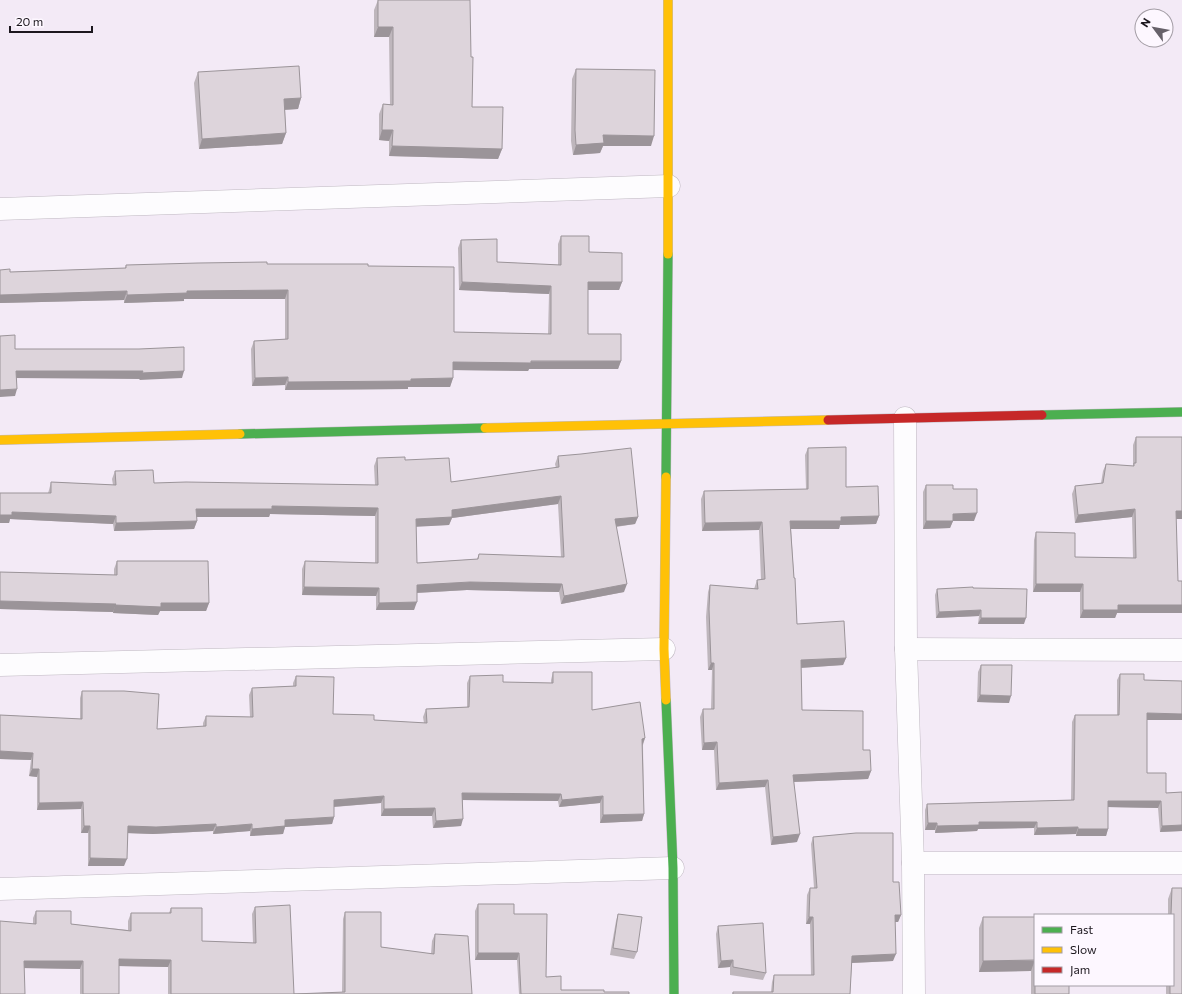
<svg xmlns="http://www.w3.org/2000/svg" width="1182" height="994" font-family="Commissioner,sans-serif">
<rect width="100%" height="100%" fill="#f3eaf6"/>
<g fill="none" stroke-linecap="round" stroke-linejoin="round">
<defs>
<g id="street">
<polyline points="0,209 669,186"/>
<polyline points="905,418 906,649 913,863 914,994"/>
<polyline points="906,649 1182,650"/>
<polyline points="0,665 664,649"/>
<polyline points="913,863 1182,863"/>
<polyline points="0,889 673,868"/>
</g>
<g id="fast">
<polyline points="1042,415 1182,412"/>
<polyline points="240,434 485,428"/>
<polyline points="666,477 668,254"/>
<polyline points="666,700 673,868 674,994"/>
</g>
<g id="slow">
<polyline points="668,0 668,254"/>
<polyline points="485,428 828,420"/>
<polyline points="0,440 240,434"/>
<polyline points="666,700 664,649 666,477"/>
</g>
<polyline id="jam" points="828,420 1042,415"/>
</defs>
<use href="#street" stroke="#bfb8c1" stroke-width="23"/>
<use href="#fast" stroke="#bfb8c1" stroke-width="10"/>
<use href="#slow" stroke="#bfb8c1" stroke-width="10"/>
<use href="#jam" stroke="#bfb8c1" stroke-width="10"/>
<use href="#street" stroke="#fdfcfe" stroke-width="22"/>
<use href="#fast" stroke="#4caf50" stroke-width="9"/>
<use href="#slow" stroke="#ffc107" stroke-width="9"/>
<use href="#jam" stroke="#c62828" stroke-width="9"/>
</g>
<g fill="#beb6bc" fill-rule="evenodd">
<polygon points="378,0 471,57 472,107 502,149 498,159 389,156 389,141 379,140 379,114 383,104 390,104 389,37 374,37 374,10"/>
<polygon points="576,69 651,146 603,146 600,153 573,155 571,141 572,79"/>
<polygon points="198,72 301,98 298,109 285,110 286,133 282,144 199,149 194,83"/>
<polygon points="561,236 589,252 622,282 619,290 588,290 588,334 621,361 618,369 529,369 528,371 453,370 453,378 450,387 408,387 408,389 285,390 285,385 252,386 251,349 254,341 285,339 285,299 184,299 184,301 124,303 124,300 0,303 0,270 10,272 125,268 126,265 267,264 368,266 454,332 548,334 549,294 459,290 458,248 461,240 497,262 558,265 558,244"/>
<polygon points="1136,437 1176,519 1178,581 1182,581 1182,613 1117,613 1115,618 1080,618 1080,592 1033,592 1034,540 1036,532 1075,557 1133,558 1132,517 1075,523 1072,494 1075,486 1101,483 1103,471 1106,464 1133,466 1133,445"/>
<polygon points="808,448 846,487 879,516 876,524 840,525 839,529 791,529 797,624 846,658 843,665 801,668 802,710 863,750 871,771 868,779 794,782 797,842 771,845 765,787 716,790 714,750 702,750 700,717 703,709 711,709 712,670 708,670 706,617 708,592 710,585 754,589 757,580 761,580 759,530 702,531 701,499 704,491 806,489 805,455"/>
<path d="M558,456L638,517L635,524L616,527L624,592L561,604L559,592L467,590L417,593L414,610H376V596L302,595V569L305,561L375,563V516L270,514L269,517H196L197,521L194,529L114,531L113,524L10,519L9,523H0V493H48L49,490L51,482L113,485L112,479L115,471L154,483L375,485L374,466L377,458L405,460L451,482L556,468L555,464ZM558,504L561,557L479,554L477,559L417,563L416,526L449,525L452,518Z"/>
<polygon points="926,485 953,489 974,521 953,521 950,528 923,529 923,492"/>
<polygon points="117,561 209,603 206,611 160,611 158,615 113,613 113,612 0,609 0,572 114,575 114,569"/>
<polygon points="973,588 1024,624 978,624 979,616 936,618 935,595 937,589"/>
<polygon points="981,665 1009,703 977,702 978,672"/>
<polygon points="553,672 592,710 645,738 643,745 644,814 642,821 600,823 600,803 559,807 558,801 463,800 461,826 433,828 432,816 381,816 381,803 334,807 334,817 332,824 285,827 283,834 250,836 250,831 213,834 213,831 153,834 128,833 124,866 88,866 88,833 81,833 81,809 37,810 37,777 29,776 31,760 0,759 0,715 80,719 80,698 82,691 157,729 203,727 203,723 206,716 250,717 249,695 252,688 293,686 293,683 296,676 333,714 374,720 424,723 423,717 426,709 467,707 467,683 470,676 503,682 551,683 551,680"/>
<polygon points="1120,674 1144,680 1182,681 1182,720 1147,720 1147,773 1166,793 1182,792 1182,831 1160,832 1158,808 1108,807 1108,829 1106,836 1076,836 1076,834 1034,835 1034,828 978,829 977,831 935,833 935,830 925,830 925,810 927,804 1071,800 1072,722 1075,715 1117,715 1117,680"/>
<polygon points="813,837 893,882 901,915 898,922 895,922 893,961 852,963 850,994 732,994 733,992 771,992 772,982 774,975 811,975 810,924 806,924 807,895 810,888 814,888 811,844"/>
<polygon points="1172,888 1182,994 1166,994 1166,985 1173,985 1173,915 1168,915 1168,899"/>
<polygon points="478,904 514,914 546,977 561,990 629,994 519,994 517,960 475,960 475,911"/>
<polygon points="255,907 294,994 342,992 343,919 345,912 381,947 431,954 432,941 435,934 472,994 168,994 168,967 119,966 119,994 80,994 80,969 24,968 0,994 33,924 33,918 36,911 71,924 128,930 128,921 131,913 169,913 171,908 202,941 253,943 252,914"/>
<polygon points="618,914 637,952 634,959 610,955 616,921"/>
<polygon points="983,917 1035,917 1069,994 1031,994 1031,971 979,972 979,928"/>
<polygon points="718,926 766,973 763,980 730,975 730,967 718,968 716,934"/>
</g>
<g fill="#9b9499">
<polygon points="378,27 393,27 389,37 374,37"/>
<polygon points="301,98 298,109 280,110 284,99"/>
<polygon points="382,130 393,130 389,141 379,140"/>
<polygon points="286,133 282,144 199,149 202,139"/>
<polygon points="603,135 654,136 651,146 603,146 600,153 573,155 576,145"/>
<polygon points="392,146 502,149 498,159 389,156"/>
<polygon points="462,282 551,286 549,294 459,290"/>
<polygon points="588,282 622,282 619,290 585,290"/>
<polygon points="288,290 285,299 184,299 184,301 124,303 127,295 187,291"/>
<polygon points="127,291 124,300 0,303 0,295"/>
<polygon points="621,361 618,369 529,369 528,371 450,370 453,362"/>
<polygon points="16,371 184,371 182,378 139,380 140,379 14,378"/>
<polygon points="288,377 285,385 252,386 255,378"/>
<polygon points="453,378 450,387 408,387 408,389 285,390 288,382"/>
<polygon points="17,389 15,396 0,397 0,390"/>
<polygon points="561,496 558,504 452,518 449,525 413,527 416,519 452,510"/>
<polygon points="272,506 378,508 375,516 270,514 269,517 193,517 196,509"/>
<polygon points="1135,509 1132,517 1075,523 1078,515"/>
<polygon points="1176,511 1182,511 1182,519 1173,519"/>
<polygon points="12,512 116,516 113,524 10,519 9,523 0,523 0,515"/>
<polygon points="977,513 974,521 953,521 950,528 923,529 926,521 953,514"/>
<polygon points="879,516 876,524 840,525 839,529 788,529 790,521 841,517"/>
<polygon points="638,517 635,524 612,527 615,519"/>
<polygon points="197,521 194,529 114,531 116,523"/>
<polygon points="762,522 759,530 702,531 705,523"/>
<polygon points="470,582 562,584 559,592 467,590 414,593 417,585"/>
<polygon points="627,584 624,592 561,604 564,596"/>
<polygon points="1036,584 1083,584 1080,592 1033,592"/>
<polygon points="304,587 379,588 376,596 302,595"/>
<polygon points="0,601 116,604 113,612 0,609"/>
<polygon points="417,602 414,610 376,610 379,603"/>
<polygon points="161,603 209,603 206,611 160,611 158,615 113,613 115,605"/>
<polygon points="1118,605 1182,605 1182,613 1117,613 1115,618 1080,618 1083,610"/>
<polygon points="981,610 979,616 936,618 939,612"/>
<polygon points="981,618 1026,618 1024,624 978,624"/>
<polygon points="846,658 843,665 798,668 801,660"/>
<polygon points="711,663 714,663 712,670 708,670"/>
<polygon points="980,695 1011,696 1009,703 977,702"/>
<polygon points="1147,713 1182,714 1182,720 1144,720"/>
<polygon points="645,738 642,746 642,739"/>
<polygon points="717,742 714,750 702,750 704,743"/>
<polygon points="0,751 33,753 31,760 0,759"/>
<polygon points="32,769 39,769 37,777 29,776"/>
<polygon points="871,771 868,779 791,782 793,775"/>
<polygon points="768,780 765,787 716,790 719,783"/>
<polygon points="462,793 561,794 558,801 460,800"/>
<polygon points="384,796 381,803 331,807 334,800"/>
<polygon points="603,796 600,803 559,807 562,800"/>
<polygon points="1108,801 1161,801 1158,808 1106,807"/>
<polygon points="83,802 81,809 37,810 39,803"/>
<polygon points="435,808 432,816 381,816 384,809"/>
<polygon points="644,814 642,821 600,823 603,815"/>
<polygon points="334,817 332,824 285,827 283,834 250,836 252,829 285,820"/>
<polygon points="463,819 461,826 433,828 436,821"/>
<polygon points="979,822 1037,822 1034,828 978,829 977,831 935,833 937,826"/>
<polygon points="928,823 937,823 935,830 925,830"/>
<polygon points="216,824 213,831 153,834 125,833 128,826"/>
<polygon points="252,824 250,831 213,834 216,827"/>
<polygon points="1182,825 1182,831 1160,832 1162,826"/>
<polygon points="84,826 90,826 88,833 81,833"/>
<polygon points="1078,827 1076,834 1034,835 1037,828"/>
<polygon points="1078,829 1108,829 1106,836 1076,836"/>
<polygon points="800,834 797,842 771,845 773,837"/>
<polygon points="90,858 127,859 124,866 88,866"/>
<polygon points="895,915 901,915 898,922 892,922"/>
<polygon points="809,917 813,917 810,924 806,924"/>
<polygon points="478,953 519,953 517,960 475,960"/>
<polygon points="896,954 893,961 850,963 852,956"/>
<polygon points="119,959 171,960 168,967 117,966"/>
<polygon points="733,960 730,967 718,968 721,961"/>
<polygon points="1035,960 1031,971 979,972 983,961"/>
<polygon points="24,961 83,961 80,969 21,968"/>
</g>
<g fill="#ddd4db" stroke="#9b9499" fill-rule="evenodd">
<polygon points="378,0 470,0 471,57 473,57 472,107 503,107 502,149 392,146 393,130 382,130 383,104 393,105 393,27 378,27"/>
<polygon points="299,66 301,98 284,99 286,133 202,139 198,72"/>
<polygon points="576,69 655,70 654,136 603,135 604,143 576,145 575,130"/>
<polygon points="561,236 589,236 589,252 622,253 622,282 588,282 588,334 621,334 621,361 531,361 531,363 453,362 453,378 411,379 411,381 288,382 288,377 255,378 254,341 288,339 288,290 187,291 187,293 127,295 127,291 0,295 0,270 10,269 10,272 126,268 126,265 198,263 267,262 267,264 368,264 368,266 454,267 454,332 551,334 551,286 462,282 461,240 497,239 497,262 561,265"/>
<polygon points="15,335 15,349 139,349 184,347 184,371 142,373 143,371 16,371 17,389 0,390 0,336"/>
<polygon points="1136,437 1182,437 1182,511 1176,511 1178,581 1182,581 1182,605 1118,605 1118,610 1083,610 1083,584 1036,584 1036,532 1075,533 1075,557 1136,558 1135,509 1078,515 1075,486 1103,483 1106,464 1134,466 1134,463 1136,463"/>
<polygon points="846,447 846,487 878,486 879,516 841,517 841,521 790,521 794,578 795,578 797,624 844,621 846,658 801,660 802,710 863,711 863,750 870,750 871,771 793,775 800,834 773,837 768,780 719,783 717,742 704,743 703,709 714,709 714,663 711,663 709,609 710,585 758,589 757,580 765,579 762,522 705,523 704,491 808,489 808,448"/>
<path d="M631,448L638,517L615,519L627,584L564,596L562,584L470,582L417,585V602L379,603V588L304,587L305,561L378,563V508L272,506V509H196L197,521L116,523V516L12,512V515H0V493H51V482L116,485L115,471L153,470L154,483L186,482L378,485L377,458L405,457V460L449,458L451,482L559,467L558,456L581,454ZM561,496L564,557L479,554L478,559L417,563L416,519L452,517V510Z"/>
<polygon points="926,485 953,485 953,489 977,489 977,513 953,514 953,521 926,521"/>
<polygon points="117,561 208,561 209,603 161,603 161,607 115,605 116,604 0,601 0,572 117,575"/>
<polygon points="973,587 973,588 1027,589 1026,618 981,618 981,610 939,612 937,589"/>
<polygon points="981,665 1012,665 1011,696 980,695"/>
<polygon points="553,672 592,672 592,710 640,702 645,738 642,739 644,814 603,815 603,796 562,800 561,794 462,793 463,819 436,821 435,808 384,809 384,796 334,800 334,817 285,820 285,826 252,829 252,824 216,827 216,824 156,827 128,826 127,859 90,858 90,826 84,826 83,802 39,803 39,769 32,769 33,753 0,751 0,715 82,719 82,691 124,691 159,694 157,729 206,726 206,716 253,717 252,688 296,686 296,676 334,677 333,714 374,715 374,720 427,723 426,709 469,707 470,676 503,675 503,682 553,683"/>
<polygon points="1120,674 1144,674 1144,680 1182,681 1182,714 1147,713 1147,773 1166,773 1166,793 1182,792 1182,825 1162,826 1161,801 1108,801 1108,829 1078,829 1078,827 1037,828 1037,822 979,822 979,825 937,826 937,823 928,823 927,804 1074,800 1075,715 1119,715"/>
<polygon points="856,833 893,833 893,882 899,882 901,915 895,915 896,954 852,956 850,994 733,994 733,992 773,992 774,975 814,975 813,917 809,917 810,888 817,888 813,837"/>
<polygon points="1172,888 1182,888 1182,994 1170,994 1170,985 1173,985 1173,915 1171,915"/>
<polygon points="478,904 514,904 514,914 547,914 546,977 561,976 561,990 604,990 604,992 629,992 629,994 521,994 519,953 478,953"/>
<polygon points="290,905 294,994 345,992 345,912 381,912 381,947 434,954 435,934 468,936 472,994 171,994 171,960 119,959 119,994 83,994 83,961 24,961 25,994 0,994 0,921 36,924 36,911 71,911 71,924 131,931 131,913 171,913 171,908 202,908 202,941 256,943 255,907"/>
<polygon points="618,914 642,917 637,952 613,948"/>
<polygon points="983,917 1035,917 1035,985 1069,985 1069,994 1035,994 1035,960 983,961"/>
<polygon points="763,923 766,973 733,967 733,960 721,961 718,926"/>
</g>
<rect x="1034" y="914" width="140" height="72" fill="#fdf7ff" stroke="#a39da5"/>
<rect x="1042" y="927" width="20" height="6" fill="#4caf50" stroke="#a39da5"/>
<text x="1070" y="934" font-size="12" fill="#1c171e">Fast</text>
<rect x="1042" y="947" width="20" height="6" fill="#ffc107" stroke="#a39da5"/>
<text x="1070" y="954" font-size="12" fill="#1c171e">Slow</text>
<rect x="1042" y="967" width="20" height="6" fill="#c62828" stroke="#a39da5"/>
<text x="1070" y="974" font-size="12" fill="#1c171e">Jam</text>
<g transform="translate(1154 28) rotate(302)"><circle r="19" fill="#fdf7ff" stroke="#a39da5"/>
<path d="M0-3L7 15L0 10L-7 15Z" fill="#67616a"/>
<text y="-6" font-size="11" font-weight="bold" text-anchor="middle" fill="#1c171e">N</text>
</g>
<path d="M10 26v6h82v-6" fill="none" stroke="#1c171e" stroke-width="2"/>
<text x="16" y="26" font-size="12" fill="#1c171e" stroke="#fdf7ff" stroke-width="3" paint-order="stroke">20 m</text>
</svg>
